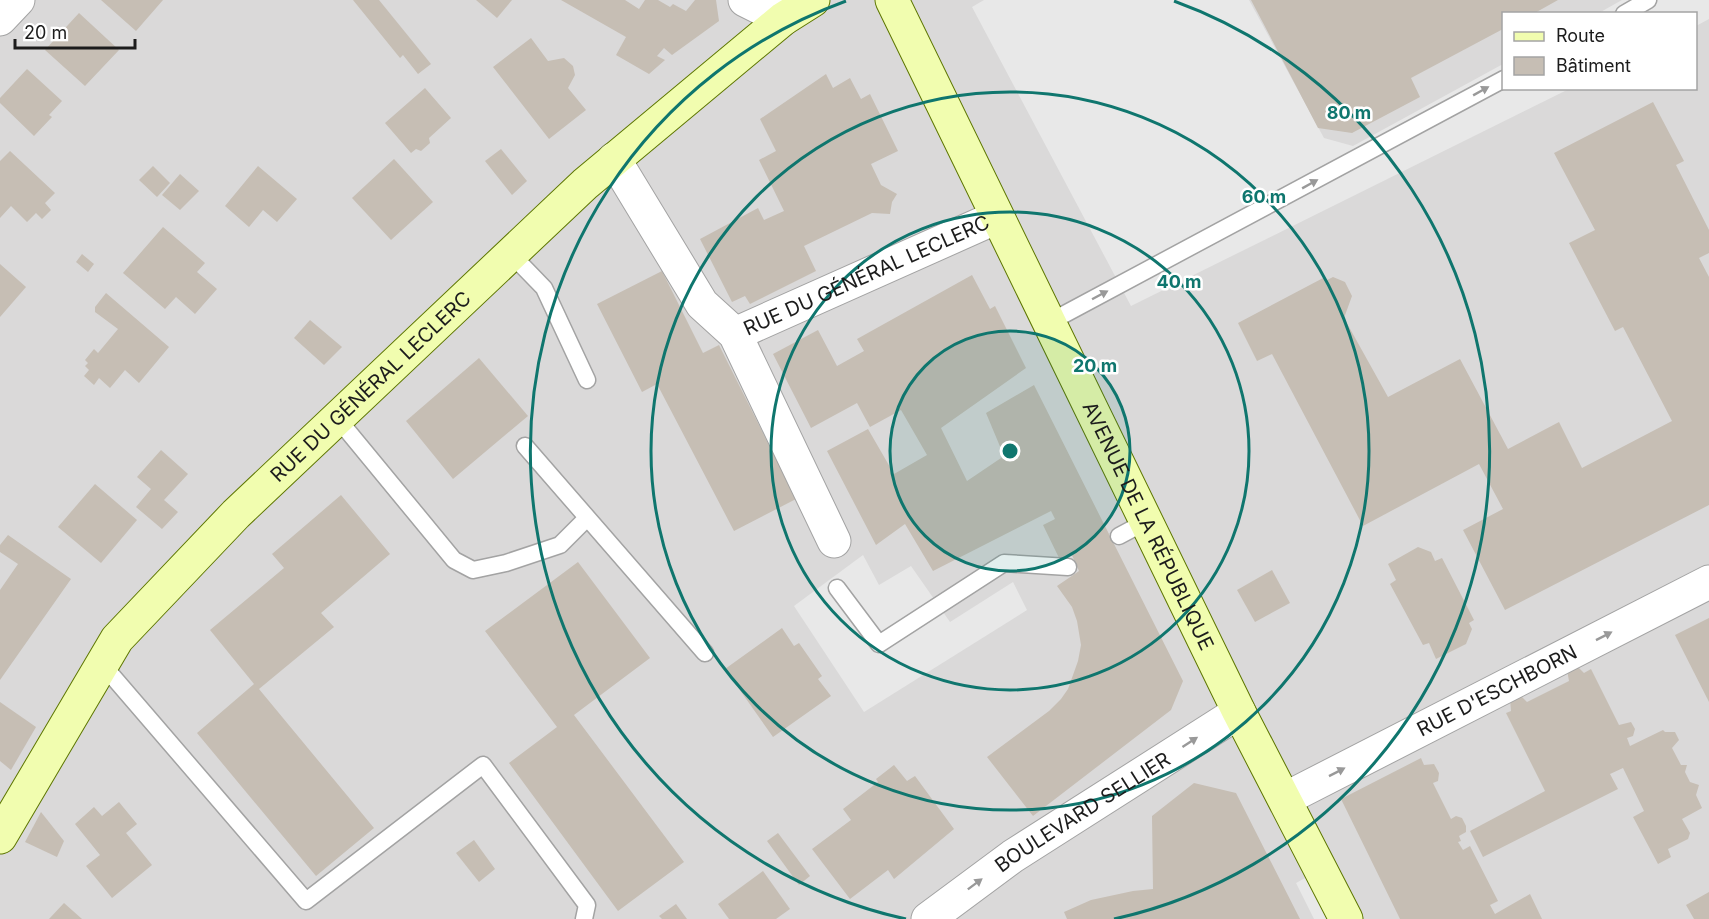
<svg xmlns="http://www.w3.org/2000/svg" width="1709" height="919" font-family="Inter,sans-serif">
<rect width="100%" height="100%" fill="#eeebe1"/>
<path fill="#dad9d9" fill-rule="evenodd" d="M0,0H1709V919H0ZM1504,14H1696V88H1504Z"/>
<g fill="#e8e8e8">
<polygon points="984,0 1249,0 1324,138 1353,146 1503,64 1504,88 1569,89 1131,306 972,7"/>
<polygon points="1622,0 1709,0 1709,19 1696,26 1696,14 1597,14"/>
<polygon points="863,555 879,585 911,566 950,622 1013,582 1027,610 864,712 794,606"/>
<polygon points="1307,877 1327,919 1314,919 1296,883"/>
</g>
<g fill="#c6beb4">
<polygon points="101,0 163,0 136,31"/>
<polygon points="353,0 379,0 431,64 418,74 403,55 400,58"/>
<polygon points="476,0 512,0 497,18"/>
<polygon points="561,0 625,0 639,9 645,0 658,0 670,7 673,4 686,11 695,0 716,0 719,21 672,55 664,48 657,56 665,60 649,74 616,55 626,37"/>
<polygon points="1251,0 1558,0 1533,14 1503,14 1503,29 1411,78 1420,97 1352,133 1318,128"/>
<polygon points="79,13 119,50 85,86 45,50"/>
<polygon points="531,38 548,61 564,58 573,66 575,75 568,88 586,110 549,139 493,67"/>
<polygon points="27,69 62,101 49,115 52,117 34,136 0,103 0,98"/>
<polygon points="826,74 833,88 850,78 861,99 870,94 898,151 871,164 881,185 897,194 892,202 890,214 872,213 804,246 816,271 750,304 745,296 732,302 700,239 758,208 764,220 784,211 759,160 776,151 760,119"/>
<polygon points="425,88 451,118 429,138 430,143 421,151 416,149 411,153 385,123"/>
<polygon points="1653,102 1684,161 1676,165 1709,230 1709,253 1699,258 1709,277 1709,505 1505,610 1463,530 1503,509 1479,464 1363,526 1272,354 1257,361 1238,323 1325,277 1327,280 1333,277 1345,282 1352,296 1344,318 1388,397 1460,359 1508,449 1559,422 1582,468 1672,421 1623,327 1615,331 1569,243 1595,230 1554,153"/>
<polygon points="501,149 527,181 512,195 485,161"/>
<polygon points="10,151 55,193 45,203 51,210 42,219 36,213 27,222 11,206 0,218 0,161"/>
<polygon points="394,159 433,202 391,240 352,198"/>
<polygon points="153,166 170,183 157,197 139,180"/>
<polygon points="258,166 297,199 277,222 263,210 249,227 225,206"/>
<polygon points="180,174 199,191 180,210 162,195"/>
<polygon points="163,227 205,263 197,272 217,289 195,314 176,297 165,309 123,273"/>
<polygon points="82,254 94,264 88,272 76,262"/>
<polygon points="0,264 26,287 0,317"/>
<polygon points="662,271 703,353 719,345 796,499 734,531 657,384 642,392 597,304"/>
<polygon points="972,275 990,309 995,306 1026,368 941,428 967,481 1004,456 986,413 1034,385 1183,681 1171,710 1033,816 987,757 1049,711 1061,699 1068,689 1078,661 1081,645 1077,621 1072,607 1057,586 1079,571 1071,553 1060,560 1043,525 1055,519 1051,511 933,571 905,524 876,545 827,451 868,429 894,474 927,455 901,410 870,427 857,403 811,428 773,354 818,330 837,366 864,351 857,339"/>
<polygon points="106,293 169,347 139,383 125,370 110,388 99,378 94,385 84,376 89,370 85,366 88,363 85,360 94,349 98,353 118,329 95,312 95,307"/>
<polygon points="310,320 342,347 324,365 294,338"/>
<polygon points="479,358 528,416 453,479 406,421"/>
<polygon points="161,450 188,474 164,500 178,512 162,529 136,507 151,489 137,477"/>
<polygon points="95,484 137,520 101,563 58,527"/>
<polygon points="341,495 390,554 321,613 334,627 259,689 374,828 316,876 197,733 254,684 210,630 284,568 272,554"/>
<polygon points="8,535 71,579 0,680 0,590 18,564 0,552 0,545"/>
<polygon points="1418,547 1431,552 1435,561 1442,558 1474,620 1469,623 1472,629 1466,644 1436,659 1429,643 1423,645 1390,584 1396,580 1388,564"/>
<polygon points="578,562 650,658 574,715 684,862 618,911 509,763 557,727 485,631"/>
<polygon points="1272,570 1290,603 1255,622 1237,590"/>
<polygon points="1709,618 1709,702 1675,635"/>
<polygon points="782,628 794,646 799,643 822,676 818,679 831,696 773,737 725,669"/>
<polygon points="1577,666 1584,673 1591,669 1619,725 1631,722 1635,729 1633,736 1627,738 1630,746 1663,730 1665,732 1675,732 1679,740 1672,748 1681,765 1687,765 1685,772 1690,782 1699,785 1696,795 1702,808 1682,819 1690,833 1688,839 1668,849 1671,857 1658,864 1633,817 1644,811 1623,768 1610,774 1618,789 1483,857 1470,831 1545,791 1506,713 1511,711 1510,699 1519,694 1527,702 1569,681 1567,670"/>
<polygon points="0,702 36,727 11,770 0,761"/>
<polygon points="1421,758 1424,765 1434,764 1439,773 1438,781 1433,783 1451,819 1456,816 1462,818 1466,826 1466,832 1459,836 1461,841 1458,842 1463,850 1470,846 1498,901 1490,905 1495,914 1530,894 1542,919 1400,919 1341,799"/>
<polygon points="894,765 907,781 915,776 954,829 894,879 888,870 850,899 812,849 851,820 843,809 878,782 876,779"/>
<polygon points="1194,783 1236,793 1300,919 1067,919 1064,912 1091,900 1133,891 1153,889 1152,816"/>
<polygon points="119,802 137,824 126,833 152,865 112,898 86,866 100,855 75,824 94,807 102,816"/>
<polygon points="41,812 64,841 57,857 25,842"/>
<polygon points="778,833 810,876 799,885 767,841"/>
<polygon points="474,840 495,869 479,882 456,853"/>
<polygon points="763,871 790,909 776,919 729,919 718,904"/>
<polygon points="1709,892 1709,919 1694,919 1686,905"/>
<polygon points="64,903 82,919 49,919"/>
<polygon points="676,904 687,919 662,919 659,916"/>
</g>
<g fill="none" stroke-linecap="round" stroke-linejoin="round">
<defs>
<g id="lane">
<polyline points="1624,14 1648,0"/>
<polyline points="511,254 544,288 587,380"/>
<polyline points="1048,323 1504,79"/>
<polyline points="337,418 454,560 473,570 506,563 560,545 587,518"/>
<polyline points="525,446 705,653"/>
<polyline points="1119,536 1147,521"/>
<polyline points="837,588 879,644 1004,563 1068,567"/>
<polyline points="102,664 306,901 483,765 587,905 584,919"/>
</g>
<g id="street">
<polyline points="745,0 783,19"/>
<polyline points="0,19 18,0"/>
<polyline points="614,159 702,304 735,334 834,541"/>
<path id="s1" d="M735,334L997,217"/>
<path id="s2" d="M1285,799L1709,582"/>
<path id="s3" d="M928,919L1013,856L1239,712"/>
</g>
<g id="secondary">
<path id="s4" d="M892,0L1239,712L1346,919"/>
<path id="s5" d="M0,837L117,639L236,514L585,184L783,19L813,0"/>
</g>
</defs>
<use href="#lane" stroke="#a3a3a3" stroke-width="19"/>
<use href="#street" stroke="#a3a3a3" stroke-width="35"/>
<use href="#secondary" stroke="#5d7600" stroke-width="35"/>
<use href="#lane" stroke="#fff" stroke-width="16"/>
<use href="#street" stroke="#fff" stroke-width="33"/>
<use href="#secondary" stroke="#f1fdaf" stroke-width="33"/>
</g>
<defs><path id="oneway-solid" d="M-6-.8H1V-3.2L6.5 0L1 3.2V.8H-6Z" transform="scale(1.5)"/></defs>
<g fill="#999">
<use href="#oneway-solid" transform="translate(1481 91) rotate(-29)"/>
<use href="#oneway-solid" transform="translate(1310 184) rotate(-29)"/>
<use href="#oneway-solid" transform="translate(1100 295) rotate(-28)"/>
<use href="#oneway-solid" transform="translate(1604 636) rotate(-27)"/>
<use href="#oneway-solid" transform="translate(1190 742) rotate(-33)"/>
<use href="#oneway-solid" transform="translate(1337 772) rotate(-27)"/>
<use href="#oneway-solid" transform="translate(975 884) rotate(-37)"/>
</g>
<circle cx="1010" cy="451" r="120" fill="#0f766e" fill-opacity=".12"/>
<g fill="none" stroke="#0f766e" stroke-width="3">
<circle cx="1010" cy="451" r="120"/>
<circle cx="1010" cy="451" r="239"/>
<circle cx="1010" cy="451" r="359"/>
<path d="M906 919A479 479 0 0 1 846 1M1174 1A479 479 0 0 1 1114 919"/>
</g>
<g text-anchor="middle" stroke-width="5" stroke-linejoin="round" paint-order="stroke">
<g font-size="20" fill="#1c1c1c" stroke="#fff">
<text dy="7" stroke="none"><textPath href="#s1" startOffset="144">RUE DU GÉNÉRAL LECLERC</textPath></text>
<text dy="7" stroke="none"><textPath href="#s5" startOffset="588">RUE DU GÉNÉRAL LECLERC</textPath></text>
<text dy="7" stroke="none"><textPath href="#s4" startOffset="585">AVENUE DE LA RÉPUBLIQUE</textPath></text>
<text dy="7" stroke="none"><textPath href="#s2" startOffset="238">RUE D'ESCHBORN</textPath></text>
<text dy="7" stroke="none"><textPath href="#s3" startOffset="188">BOULEVARD SELLIER</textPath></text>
</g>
</g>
<circle cx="1010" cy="451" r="9" fill="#0f766e" stroke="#fff" stroke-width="3"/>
<g font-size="18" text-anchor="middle" font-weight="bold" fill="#0f766e" stroke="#fff" stroke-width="5" stroke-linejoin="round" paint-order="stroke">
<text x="1349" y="119">80 m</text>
<text x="1264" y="203">60 m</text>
<text x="1179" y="288">40 m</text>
<text x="1095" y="372">20 m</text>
</g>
<rect x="1502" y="12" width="195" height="78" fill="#ffffff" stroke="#a4a4a4" stroke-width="1.5"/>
<rect x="1514" y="32" width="30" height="9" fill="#f1fdaf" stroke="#a4a4a4" stroke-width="1.5"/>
<text x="1556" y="42" font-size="18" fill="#1c1c1c">Route</text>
<rect x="1514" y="57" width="30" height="18" fill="#c6beb4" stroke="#a4a4a4" stroke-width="1.5"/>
<text x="1556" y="72" font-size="18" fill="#1c1c1c">Bâtiment</text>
<path d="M15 39v9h120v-9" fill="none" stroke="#1c1c1c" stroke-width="3"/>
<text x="24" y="39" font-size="18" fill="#1c1c1c" stroke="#ffffff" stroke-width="4.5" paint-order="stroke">20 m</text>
</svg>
